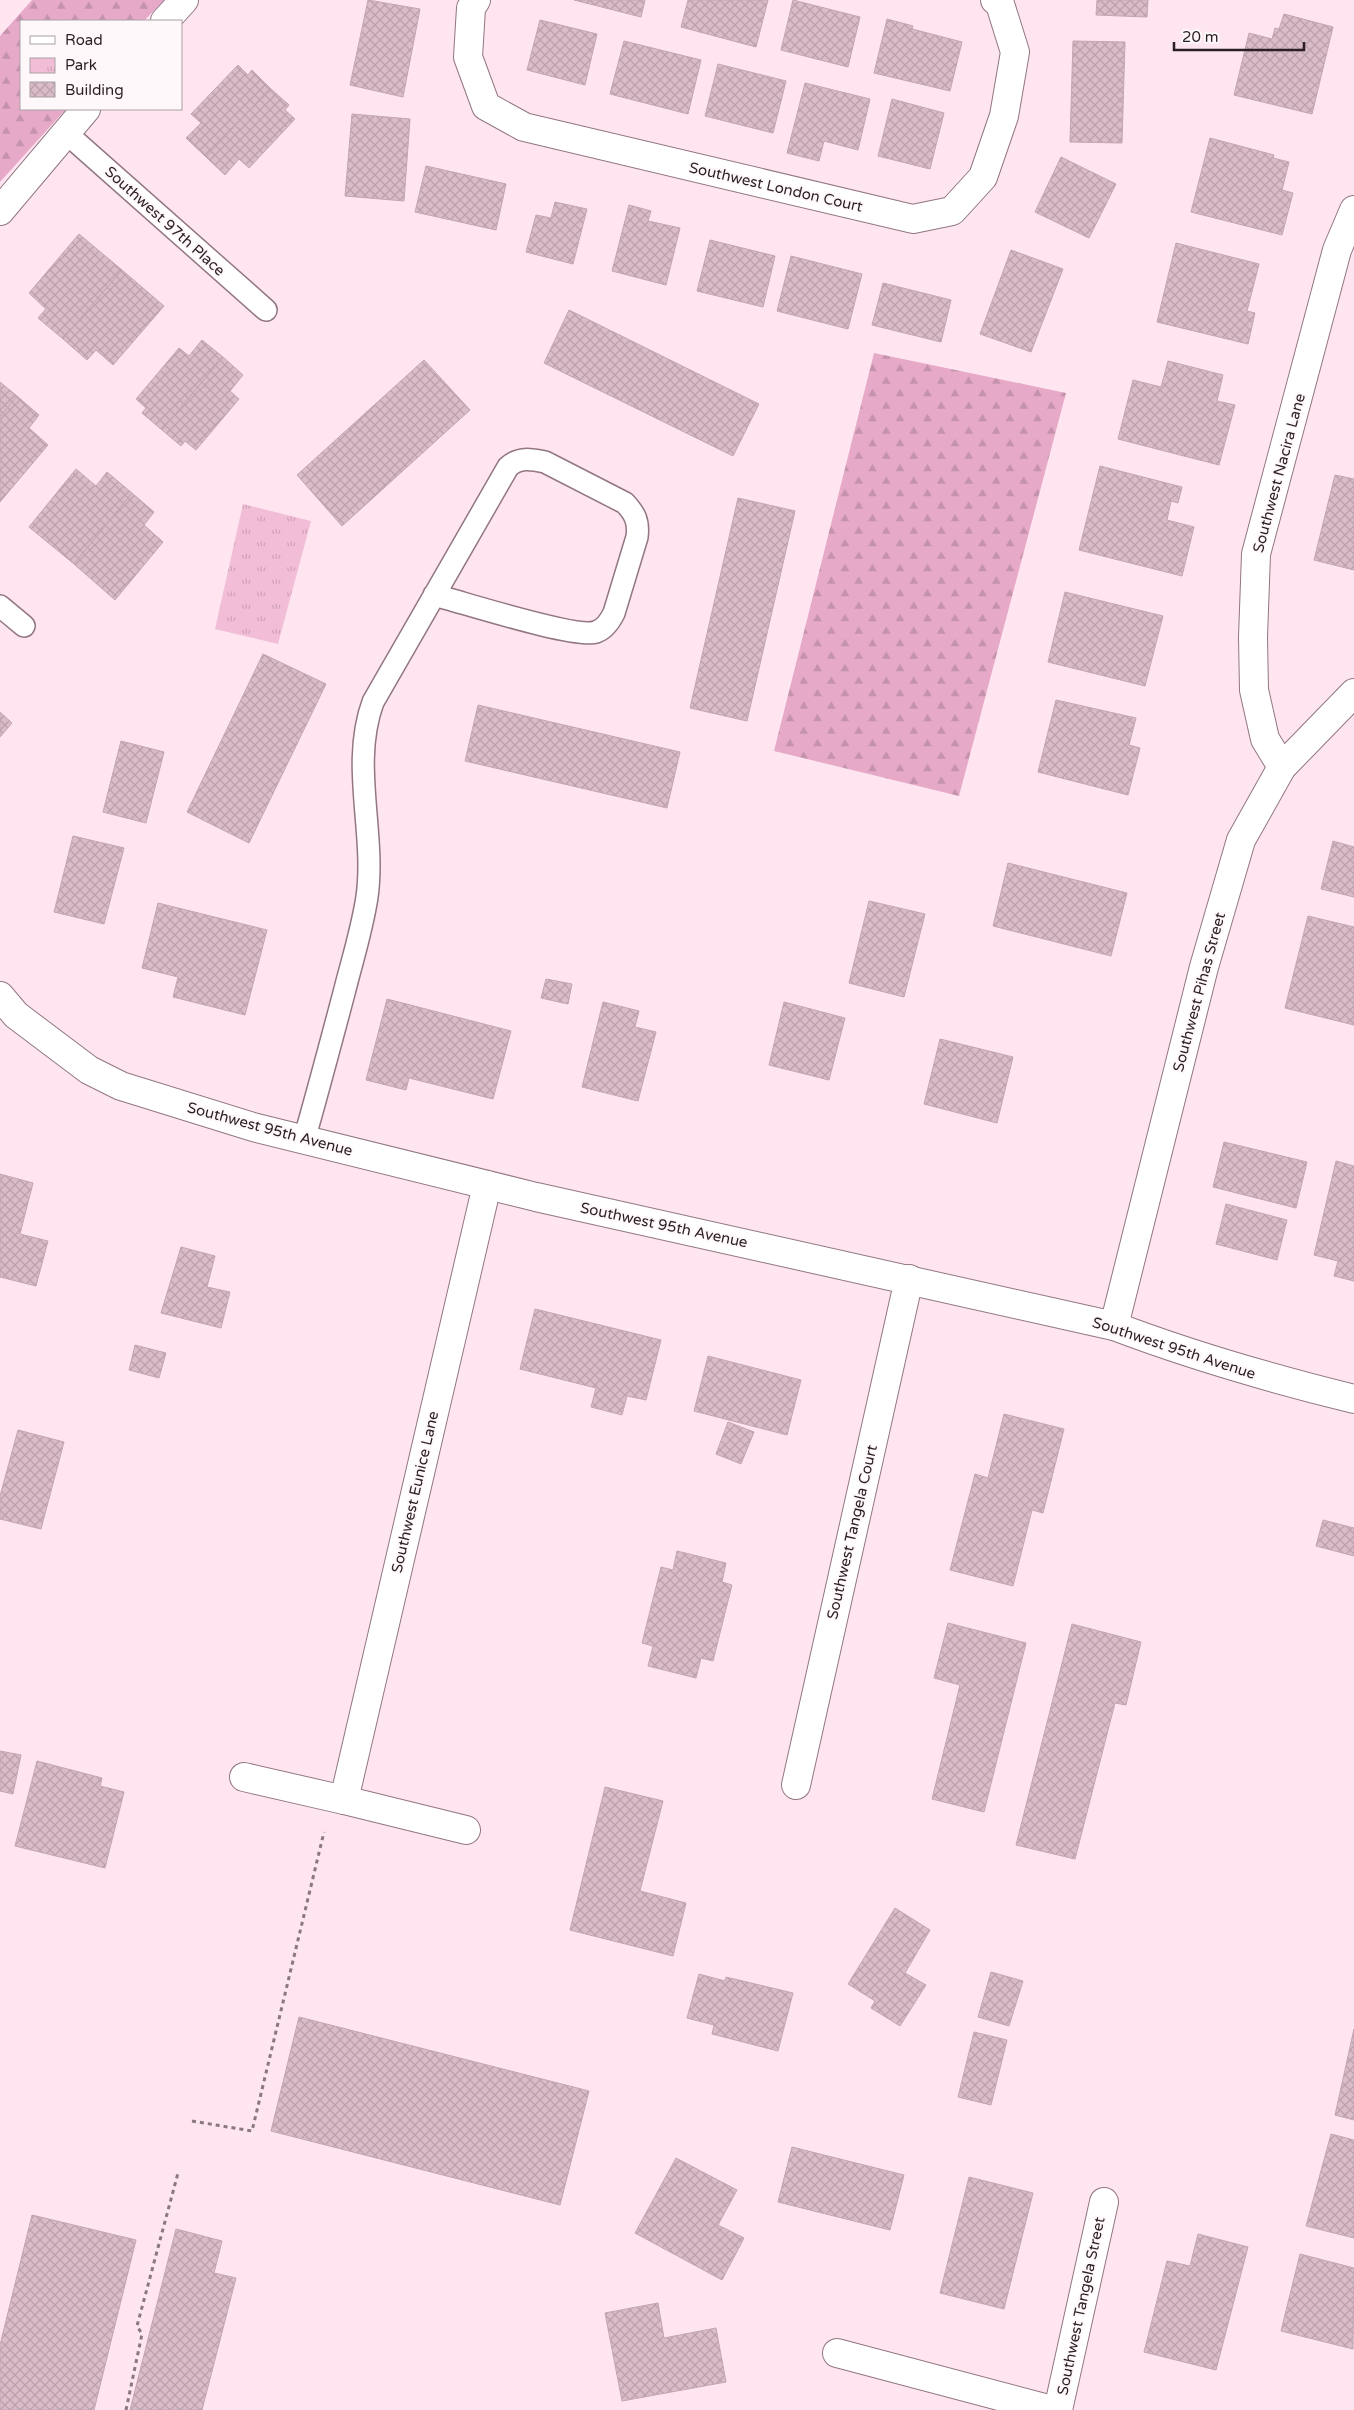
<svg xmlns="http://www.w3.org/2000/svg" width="1354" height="2410" font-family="'Varela Round',sans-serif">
<defs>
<pattern id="forest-firs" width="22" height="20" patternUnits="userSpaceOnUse" patternTransform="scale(1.25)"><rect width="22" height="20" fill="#e6aac8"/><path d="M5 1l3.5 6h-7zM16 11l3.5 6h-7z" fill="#c592ac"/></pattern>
<pattern id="park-tufts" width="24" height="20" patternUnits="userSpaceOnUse" patternTransform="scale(1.25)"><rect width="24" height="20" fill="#f2bed7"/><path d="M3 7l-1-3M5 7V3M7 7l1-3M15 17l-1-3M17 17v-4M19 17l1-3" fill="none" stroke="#d0a3b8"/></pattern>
<pattern id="building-cross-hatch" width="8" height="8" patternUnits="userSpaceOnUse" patternTransform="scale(1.25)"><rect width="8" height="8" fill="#dabbc9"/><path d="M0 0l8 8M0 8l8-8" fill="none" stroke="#bba0ac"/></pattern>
</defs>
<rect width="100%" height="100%" fill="#fee5f0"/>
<g fill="url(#forest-firs)">
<polygon points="32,0 164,0 144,21 21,21 21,109 66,109 0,182 0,36"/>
<polygon points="874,353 1066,393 959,796 774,751"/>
</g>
<polygon fill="url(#park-tufts)" points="243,504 311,521 278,644 215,629"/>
<g fill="url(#building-cross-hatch)" stroke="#c3a5b3">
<polygon points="368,0 420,9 403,97 350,85"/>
<polygon points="574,0 645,0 641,17"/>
<polygon points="688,0 768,0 756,47 681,27"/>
<polygon points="793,0 860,17 848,67 781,50"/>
<polygon points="1097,0 1148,0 1147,17 1096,15"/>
<polygon points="1284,14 1333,27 1312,114 1234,95 1249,33 1272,39 1275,28 1279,29"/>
<polygon points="887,19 913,26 912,29 962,42 950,91 874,73"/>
<polygon points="540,20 597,34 585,85 527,70"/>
<polygon points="624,41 701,60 688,114 610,94"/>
<polygon points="1073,41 1125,42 1122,143 1070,142"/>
<polygon points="718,64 786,81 773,133 705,116"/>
<polygon points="238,65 248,75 252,70 270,88 206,157 186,138 201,123 191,114"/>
<polygon points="805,83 870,99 858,150 824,141 819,161 787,153"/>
<polygon points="270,88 289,105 285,110 295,119 249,168 239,159 225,175 206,157"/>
<polygon points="892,99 944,113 930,169 878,156"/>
<polygon points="352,114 410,119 404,201 345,196"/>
<polygon points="1210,138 1274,155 1273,158 1289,162 1282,190 1293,193 1282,235 1191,212"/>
<polygon points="1061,157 1116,184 1089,238 1035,212"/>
<polygon points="426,166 506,184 496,230 415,212"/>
<polygon points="555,202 587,209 573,264 526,252 536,215 551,218"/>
<polygon points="629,205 651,211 648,221 680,228 666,285 612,271"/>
<polygon points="79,234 122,270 63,339 38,318 46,309 29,293"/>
<polygon points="710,240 775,256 763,307 697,291"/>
<polygon points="1176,243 1259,264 1247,311 1255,313 1248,344 1157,322"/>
<polygon points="1011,250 1063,269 1031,352 980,334"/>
<polygon points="791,256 862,274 848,329 777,311"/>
<polygon points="122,270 164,306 113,365 96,350 87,360 63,339"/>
<polygon points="883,283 951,300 941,342 872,325"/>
<polygon points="569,310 759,404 733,456 544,363"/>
<polygon points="202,340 223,357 162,430 142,413 146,408 136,399 179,348 189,356"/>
<polygon points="223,357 243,375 230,391 239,399 196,450 185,441 181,446 162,430"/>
<polygon points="424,360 470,410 342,526 297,475"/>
<polygon points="1168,361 1223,375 1217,401 1235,405 1219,465 1118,439 1133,380 1161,387"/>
<polygon points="0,382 17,396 0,417"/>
<polygon points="17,396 39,415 29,428 48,445 0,502 0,417"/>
<polygon points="1100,466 1182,487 1178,503 1171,501 1167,520 1194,527 1182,576 1079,550"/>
<polygon points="76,469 96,486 107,472 132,493 74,564 29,527"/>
<polygon points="1335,475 1354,479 1354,570 1314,560"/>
<polygon points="132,493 154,512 144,525 163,542 115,600 74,564"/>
<polygon points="738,498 795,511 747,721 690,708"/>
<polygon points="1065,592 1163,616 1145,686 1048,662"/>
<polygon points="263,654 326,684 249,843 187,812"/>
<polygon points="1056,700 1136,718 1129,745 1140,748 1128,795 1038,772"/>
<polygon points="478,705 680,752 667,808 465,761"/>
<polygon points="0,712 12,723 0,737"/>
<polygon points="121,741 164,752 146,823 103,812"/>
<polygon points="73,836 124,848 104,924 54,912"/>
<polygon points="1333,841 1354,847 1354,897 1321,889"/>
<polygon points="1008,863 1127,893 1111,956 993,926"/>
<polygon points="869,901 925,914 904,997 849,983"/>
<polygon points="158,903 267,930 245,1015 173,997 178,977 142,968"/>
<polygon points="1308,916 1354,927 1354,1025 1285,1008"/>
<polygon points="546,979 572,984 568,1004 541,998"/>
<polygon points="387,999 511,1031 493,1099 409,1078 406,1090 366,1080"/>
<polygon points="603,1002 639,1011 635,1027 656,1032 638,1101 582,1087"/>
<polygon points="784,1002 845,1018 829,1080 769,1065"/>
<polygon points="940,1039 1013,1057 997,1123 924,1104"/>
<polygon points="1224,1142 1307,1162 1296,1208 1213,1187"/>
<polygon points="1336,1161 1354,1166 1354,1281 1334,1276 1338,1261 1314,1255"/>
<polygon points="0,1174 33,1183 20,1234 48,1241 36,1286 0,1277"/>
<polygon points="1226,1204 1287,1220 1277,1260 1216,1244"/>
<polygon points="181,1247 215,1256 207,1287 230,1292 221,1328 161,1313"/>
<polygon points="535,1309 661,1340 646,1400 627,1396 622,1415 591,1407 596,1388 520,1369"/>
<polygon points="135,1345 166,1353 159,1378 129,1370"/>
<polygon points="708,1356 801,1380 787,1435 694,1411"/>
<polygon points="1004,1414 1064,1429 1043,1513 1032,1510 1013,1586 950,1570 975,1474 988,1478"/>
<polygon points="728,1422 754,1432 741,1464 716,1454"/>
<polygon points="18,1430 64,1442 41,1529 0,1519 0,1496"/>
<polygon points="1323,1520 1354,1528 1354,1556 1316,1546"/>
<polygon points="677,1551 726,1563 722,1582 732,1585 713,1661 701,1658 696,1678 648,1666 653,1646 642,1643 661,1567 673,1570"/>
<polygon points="948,1623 1026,1643 984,1812 932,1799 960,1685 934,1678"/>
<polygon points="1072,1624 1141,1642 1126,1705 1115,1703 1075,1859 1016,1845"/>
<polygon points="0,1751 21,1755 13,1794 0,1791"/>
<polygon points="37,1761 102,1778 100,1786 124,1792 105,1868 15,1846"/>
<polygon points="605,1787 663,1801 640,1891 686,1903 673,1956 570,1930"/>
<polygon points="895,1908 930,1930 905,1973 926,1985 900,2026 871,2008 875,2001 848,1984"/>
<polygon points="991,1972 1023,1981 1009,2026 978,2017"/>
<polygon points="699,1974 725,1981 726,1977 793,1993 778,2051 712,2034 714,2025 687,2018"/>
<polygon points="299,2017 589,2091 560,2205 271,2131"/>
<polygon points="1354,2029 1354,2120 1335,2115"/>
<polygon points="974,2032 1007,2040 991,2105 958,2097"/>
<polygon points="1331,2134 1354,2140 1354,2238 1306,2226"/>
<polygon points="792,2147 904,2175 890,2230 778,2202"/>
<polygon points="676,2158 737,2190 718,2225 744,2238 722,2280 635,2233"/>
<polygon points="969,2177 1033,2193 1004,2309 940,2293"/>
<polygon points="32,2215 136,2240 94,2410 0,2410 0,2345"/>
<polygon points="176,2229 222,2241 214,2273 236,2278 202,2410 130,2410"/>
<polygon points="1198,2234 1248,2247 1216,2370 1144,2352 1167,2261 1190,2266"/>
<polygon points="1300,2254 1354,2268 1353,2349 1281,2331"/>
<polygon points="658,2303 664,2338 716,2328 726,2382 622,2401 605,2313"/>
</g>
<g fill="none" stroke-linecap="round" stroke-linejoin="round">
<defs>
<g id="service">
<polyline points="65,132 266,310"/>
<polyline points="0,606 24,626"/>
<path d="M304,1140C318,1091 331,1042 344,993C352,961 362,930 367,897C376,832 350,765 373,702L508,467C519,457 530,459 545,462L625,503C635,514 639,521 637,537L614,613C610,621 605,629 596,632C576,639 462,602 434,595"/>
</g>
<g id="minor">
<polyline points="476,0 471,8 468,57 486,106 524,127 913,219 952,211 983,177 1004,116 1015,52 1000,4 995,0"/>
<polyline points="165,21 184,0"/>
<polyline points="0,211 86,109"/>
<polyline points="1282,767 1265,739 1254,690 1253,637 1256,554 1337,250 1354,210"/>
<path d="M0,996L16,1015L89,1070L121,1086L253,1127L536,1197L1114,1326C1193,1356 1273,1379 1354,1399"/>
<polyline points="1114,1326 1204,967 1241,840 1282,767 1354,693"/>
<polyline points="244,1777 344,1800"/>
<polyline points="796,1785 909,1279"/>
<polyline points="466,1830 344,1800 487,1185"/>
<polyline points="837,2353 1052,2410"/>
<polyline points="1058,2410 1104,2202"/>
</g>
</defs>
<use href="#service" stroke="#927683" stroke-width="24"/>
<use href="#minor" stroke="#927683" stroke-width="30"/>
<g stroke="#8a7880" stroke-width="3" stroke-dasharray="4 4" stroke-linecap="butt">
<polyline points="192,2121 252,2131 324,1832"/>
<polyline points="126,2410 142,2334 137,2326 178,2173"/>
</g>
<use href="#service" stroke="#fff" stroke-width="21"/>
<use href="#minor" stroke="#fff" stroke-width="28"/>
</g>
<g text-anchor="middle" stroke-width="4" stroke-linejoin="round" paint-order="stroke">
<g font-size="15" fill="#2b1f25" stroke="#fef8fb">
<text transform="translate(776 187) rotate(13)" y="5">Southwest London Court</text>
<text transform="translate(165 221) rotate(42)" y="5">Southwest 97th Place</text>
<text transform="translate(1279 473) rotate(-75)" y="5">Southwest Nacira Lane</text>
<text transform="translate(1199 992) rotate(-75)" y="5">Southwest Pihas Street</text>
<text transform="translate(270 1129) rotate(15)" y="5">Southwest 95th Avenue</text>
<text transform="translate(664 1225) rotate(12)" y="5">Southwest 95th Avenue</text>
<text transform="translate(1174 1348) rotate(18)" y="5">Southwest 95th Avenue</text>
<text transform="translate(415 1492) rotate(-77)" y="5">Southwest Eunice Lane</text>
<text transform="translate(852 1532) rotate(-77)" y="5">Southwest Tangela Court</text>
<text transform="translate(1081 2306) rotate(-78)" y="5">Southwest Tangela Street</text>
</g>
</g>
<rect x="20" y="20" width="162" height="90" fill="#fef8fb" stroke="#aaa1a5"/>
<rect x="30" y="36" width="25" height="8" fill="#ffffff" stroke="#aaa1a5"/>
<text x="65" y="45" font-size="15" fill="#2b1f25">Road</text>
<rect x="30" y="58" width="25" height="15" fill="url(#park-tufts)" stroke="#aaa1a5"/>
<text x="65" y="70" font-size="15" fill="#2b1f25">Park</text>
<rect x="30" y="82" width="25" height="15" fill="url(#building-cross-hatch)" stroke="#aaa1a5"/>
<text x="65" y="95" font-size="15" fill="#2b1f25">Building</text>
<path d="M1174 42v8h130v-8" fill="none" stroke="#2b1f25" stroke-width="2.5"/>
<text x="1182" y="42" font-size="15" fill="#2b1f25" stroke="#fef8fb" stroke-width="4" paint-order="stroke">20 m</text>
</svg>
